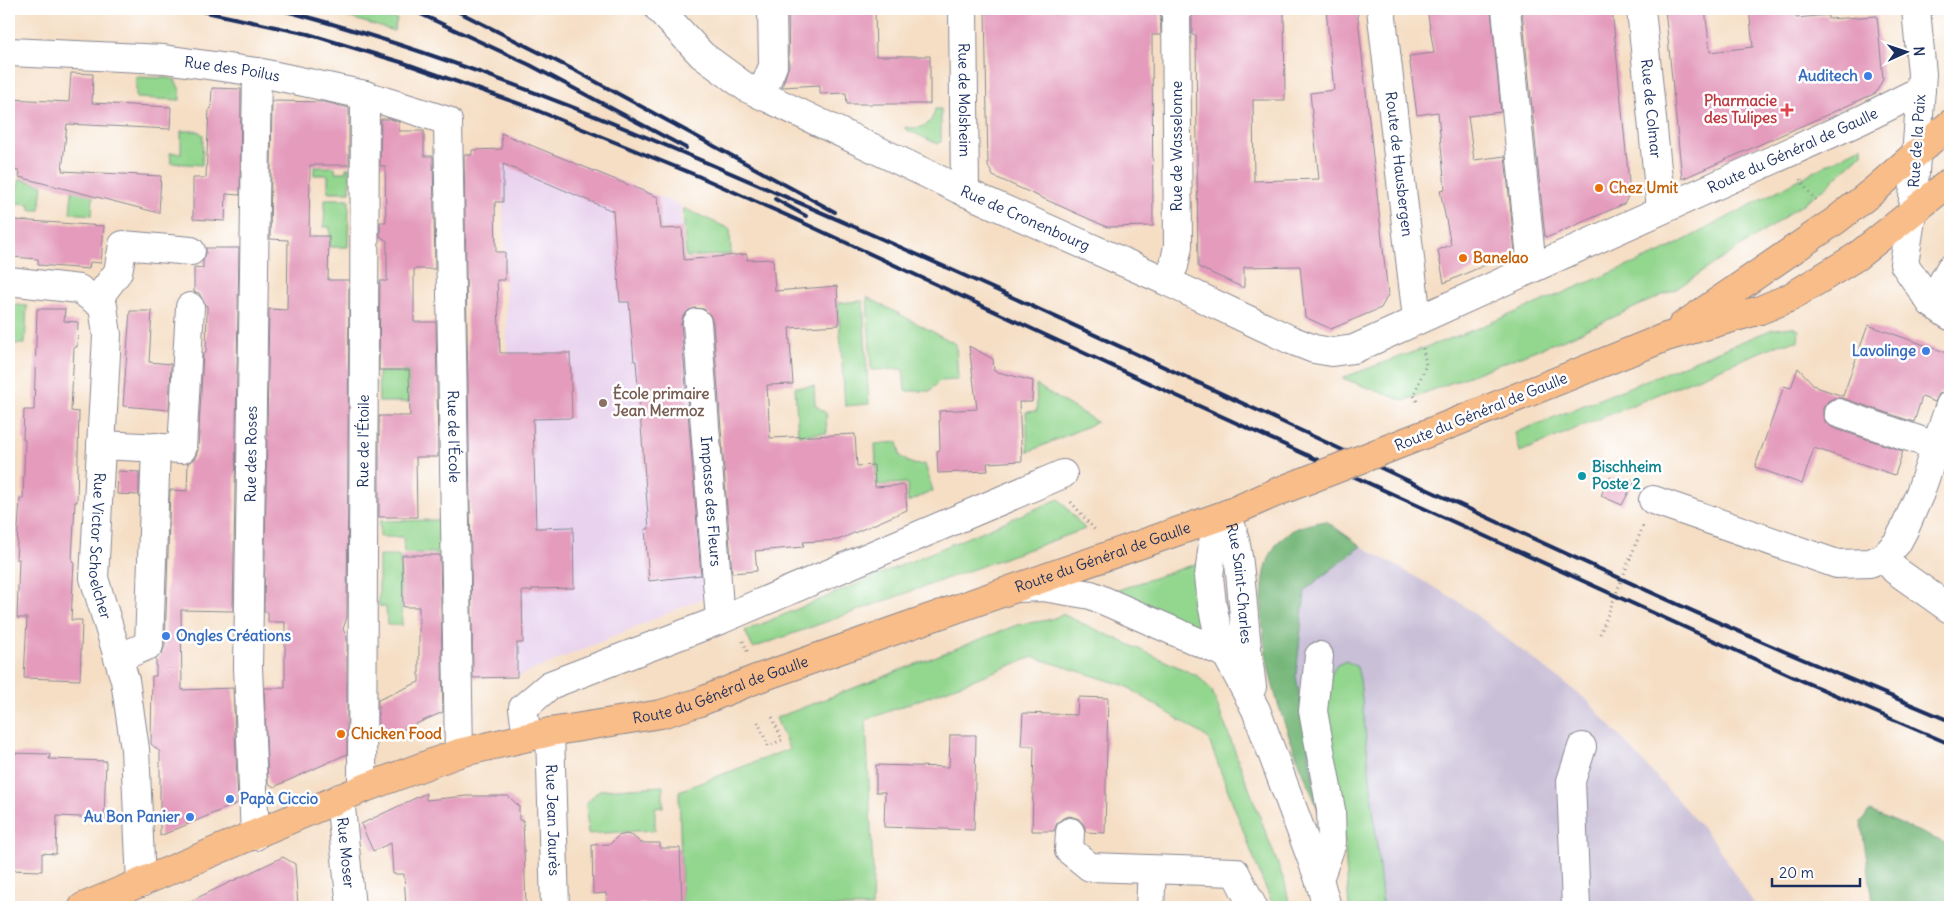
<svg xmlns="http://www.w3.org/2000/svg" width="1959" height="916" font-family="Delius,sans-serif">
<rect width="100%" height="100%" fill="#fff"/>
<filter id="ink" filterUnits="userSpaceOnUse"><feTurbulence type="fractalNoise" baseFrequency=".02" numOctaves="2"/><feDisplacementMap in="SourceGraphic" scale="10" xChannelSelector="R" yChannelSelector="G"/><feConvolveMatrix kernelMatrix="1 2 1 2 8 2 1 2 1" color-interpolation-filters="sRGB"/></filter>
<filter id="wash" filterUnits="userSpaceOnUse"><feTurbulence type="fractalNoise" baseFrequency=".0096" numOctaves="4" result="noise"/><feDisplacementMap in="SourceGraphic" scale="20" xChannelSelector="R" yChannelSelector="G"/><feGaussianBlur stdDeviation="1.12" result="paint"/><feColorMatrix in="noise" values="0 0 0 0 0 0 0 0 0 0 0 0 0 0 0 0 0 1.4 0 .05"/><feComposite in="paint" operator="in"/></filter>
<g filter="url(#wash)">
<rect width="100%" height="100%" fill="#f5dec4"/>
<polygon fill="#e8d2ee" points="501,133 680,205 711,595 517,677"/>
<polygon fill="#c9bfd7" points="1361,546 1455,599 1588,701 1714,841 1756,907 1349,907 1342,808 1319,812 1296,676 1305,589"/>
<g fill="#93d68e" stroke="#578276">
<polygon points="321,9 372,9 397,19 394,31"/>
<polygon points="136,77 169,78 175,80 180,90 180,100 136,98"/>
<path d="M935,109H941V142L938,144L905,129V127C921,130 932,126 935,109Z"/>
<polygon points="181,131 198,131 203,135 202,165 171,163 170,153 181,153"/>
<polygon points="1862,146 1862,153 1826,187 1772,226 1676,289 1567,338 1404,401 1342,378 1468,332 1662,252"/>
<polygon points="314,167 335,167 335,172 346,172 346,168 350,168 350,192 328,192 328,175 314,175"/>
<polygon points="74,173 94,174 92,215 70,213"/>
<polygon points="20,179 43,185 40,210 30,210 30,204 17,203 16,208 11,208"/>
<polygon points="325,199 349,199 348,247 330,247 330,227 324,227"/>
<polygon points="683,208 730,229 731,254 686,257"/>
<polygon points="867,297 956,344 958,380 940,381 930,391 905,391 903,369 871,370"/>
<polygon points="863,301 869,404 845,406 838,303"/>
<polygon points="9,304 27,306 25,344 11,344"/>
<polygon points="1792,327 1799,330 1798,341 1779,344 1520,452 1515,433 1773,329"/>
<polygon points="378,372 409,372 409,402 379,402"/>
<polygon points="1036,385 1097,422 1028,452 1026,412 1037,411"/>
<polygon points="814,386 815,405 826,413 827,433 798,435 795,387"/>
<path d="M898,442L900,456C909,463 913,466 925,464L933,491L908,502L907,483L877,485L875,444Z"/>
<polygon points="1059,499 1085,529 753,648 745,631"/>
<polygon points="439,520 440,566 437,565 436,553 404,553 403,537 380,537 380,521"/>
<polygon points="379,556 400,556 402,625 387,625 386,607 379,606"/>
<polygon points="1198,563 1207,631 1112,592"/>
<path d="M1062,614L1198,676L1212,691L1285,883L1290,907H1274L1261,877L1208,738L1126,686L1033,657L866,720L873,871L872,907H682L679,791L789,749L776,718L1017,625C1033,621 1048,623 1062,614Z"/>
<polygon points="1346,661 1357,667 1360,680 1383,907 1349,907 1342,808 1325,708 1331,674 1337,665"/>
<polygon points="663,786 663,807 655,808 655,830 588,834 586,804 599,790"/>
</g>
<g fill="#76b779" stroke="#48736c">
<path d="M1326,521L1361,546L1305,590L1296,676L1319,812C1292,743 1260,676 1262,600C1263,578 1266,553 1283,537C1295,526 1311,524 1326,521Z"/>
<polygon points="1870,811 1950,845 1950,907 1874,907 1861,822"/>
</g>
<g id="blocks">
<g fill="#e49bbc">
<polygon points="788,9 875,9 876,56 930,56 930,104 847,104 846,93 820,94 820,85 782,87 789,66"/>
<polygon points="985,9 1160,9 1161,35 1152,35 1153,226 1107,227 993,176 988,166"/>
<polygon points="1192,9 1284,9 1285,100 1253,100 1254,181 1319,179 1310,93 1334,90 1326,9 1357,9 1388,295 1381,308 1331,329 1305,317 1300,266 1244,267 1244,288 1198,267 1196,35 1192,35"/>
<polygon points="1427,9 1491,9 1501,112 1468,116 1474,160 1505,156 1515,252 1444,283 1438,250 1451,245 1440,190 1445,189 1438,112 1417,115 1409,56 1434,53"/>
<polygon points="1522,9 1612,9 1630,193 1624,204 1551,236 1545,237"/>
<polygon points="1665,9 1705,9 1710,52 1753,47 1749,9 1795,9 1796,18 1828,15 1828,19 1877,16 1883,79 1876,93 1682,179"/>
<polygon points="71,73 93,74 92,103 171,107 170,129 67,124 62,171 161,176 159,213 19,177 20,172 9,168 9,99 69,102"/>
<polygon points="212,88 241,89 240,195 226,194 225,221 193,219 193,178 206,178 209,109 211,109"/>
<polygon points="272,101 325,102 349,108 349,165 310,165 309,236 329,236 328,280 349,280 347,617 343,629 347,638 347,754 274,787 268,783 264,688 285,688 285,622 268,622 268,612 264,612 269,309 287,310 288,240 270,239"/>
<polygon points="381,119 390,119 399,122 399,131 424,131 424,156 433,156 435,269 414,269 414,322 436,322 438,457 416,457 417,517 379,517 379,416 410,416 409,370 379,370 380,281 387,281 387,241 380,236 380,222 386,222 385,166 380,166"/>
<polygon points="501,133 658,197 661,229 682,228 684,260 747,254 747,260 773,259 775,291 837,286 839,325 789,328 793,384 767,385 770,438 855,434 857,466 874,465 875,487 905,485 907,510 838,540 803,542 804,547 755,551 757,571 732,573 713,322 710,315 704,309 695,308 689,310 683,316 681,324 701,575 649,581 645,529 649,529 636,361 634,361 629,302 620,302 613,211 503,164 503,202 495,202 496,252 505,252 505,280 497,280 500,353 570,353 572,418 533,419 536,528 573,527 574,588 532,589 532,591 522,591 523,643 517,643 517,677 473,678 464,155 472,155 472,150 502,149"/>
<polygon points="15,220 104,226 101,263 90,262 89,269 38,265 38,259 13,257 13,249 9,249 9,221"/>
<polygon points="206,248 239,248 233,611 181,610 182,690 233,688 238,803 160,836 160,752 151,744 152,676 156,676 156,659 162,653 165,646 170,490 187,491 188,463 195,458 198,450 203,353 206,353 207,306 205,305 199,293 194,292 194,267 203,268 203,261 206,253"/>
<polygon points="37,309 65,309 64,321 78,322 77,347 74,347 71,411 79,412 77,502 75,502 72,561 74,562 71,620 82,620 80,680 24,678 27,618 17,618 19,559 16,559 20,499 23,499 25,440 23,439 24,410 34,410"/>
<polygon points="130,311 152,311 149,362 171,364 169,410 123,406"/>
<polygon points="1868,325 1950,354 1950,382 1948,390 1939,394 1935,402 1922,397 1914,422 1842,398 1834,398 1828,401 1823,408 1823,417 1826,423 1833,428 1903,451 1895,475 1814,448 1802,484 1755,467 1784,386 1791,388 1798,368 1816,387 1843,396"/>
<polygon points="969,346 993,359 994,371 1033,381 1032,402 1019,402 1022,461 987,463 988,471 938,473 937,451 940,450 939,411 977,409"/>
<polygon points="118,471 139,472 139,495 117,494"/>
<polygon points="1608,478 1635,480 1622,505 1601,496"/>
<polygon points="402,555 440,555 443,712 382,739 378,737 378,700 419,682 419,607 403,607"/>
<polygon points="1078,697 1108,698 1105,833 1086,832 1084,825 1079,819 1070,816 1063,818 1057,823 1054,831 1032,831 1034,746 1021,746 1023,713 1077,715"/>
<polygon points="950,735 976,735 974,830 884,827 885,792 876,792 876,765 949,767"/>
<polygon points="9,753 50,754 49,759 106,761 104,818 57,816 56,854 42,853 42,871 9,870"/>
<polygon points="426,793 426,800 467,796 508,796 519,806 519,820 523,820 526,907 406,907 404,874 393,874 391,843 373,851 361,824"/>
<polygon points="626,834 633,836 641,843 660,843 660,848 680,848 682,903 639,904 639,907 607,907 606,893 593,894 592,845 610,844 618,836"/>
<polygon points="283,857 295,864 298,907 178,907"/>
</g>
</g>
</g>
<g filter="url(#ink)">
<use href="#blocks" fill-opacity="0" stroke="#888691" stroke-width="1"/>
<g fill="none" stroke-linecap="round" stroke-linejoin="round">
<defs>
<g id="minor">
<path id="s1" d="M659,9L702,55L747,88L965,192L1166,281L1291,340L1314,349L1332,352L1354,349L1861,120L1921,90"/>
<path id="s2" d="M963,9L965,192"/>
<path id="s3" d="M1381,9L1417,319"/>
<polyline points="1506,9 1532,268"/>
<path id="s4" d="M1641,9L1661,209"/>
<polyline points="1916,9 1922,74 1912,213 1904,264 1931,303 1950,316"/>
<path id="s5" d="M9,52L164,59L257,72L365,95L448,121L459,753"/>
<polyline points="761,95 773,66 772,9"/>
<path id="s6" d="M9,281L79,289L103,306L107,335L94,578L125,680L135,749L141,883"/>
<polyline points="1166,281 1174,266 1178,246 1176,9"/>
<polyline points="96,301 118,272 123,245 191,251"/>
<polyline points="1931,303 1950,269"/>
<path id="s7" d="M697,323L720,620"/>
<polyline points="1838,413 1936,446"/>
<polyline points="101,445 182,449 190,307"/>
<polyline points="1653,500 1837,564 1870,563 1884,557 1897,543 1905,528 1920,493 1950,405"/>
<polyline points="1227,514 1213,543 1209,576 1212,604 1217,628 1226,654 1256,710 1319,879 1327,907"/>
<path id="s8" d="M1227,514C1239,544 1240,574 1243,605C1245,633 1248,660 1252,687"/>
<polyline points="1884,557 1895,570 1950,609"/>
<polyline points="1018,588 1043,587 1091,595 1226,654"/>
<polyline points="1319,656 1313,711 1331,810 1332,843 1319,879"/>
<polyline points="118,658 149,645 156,447"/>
<path id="s9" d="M550,732L555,907"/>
<polyline points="527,737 523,708 550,685 720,620 1063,474"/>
<path id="s10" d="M362,789L365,95"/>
<path id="s11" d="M340,798L351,907"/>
<polyline points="1070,832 1069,850 1090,867 1235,872 1253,907"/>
<path id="s12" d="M255,836L248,667L257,72"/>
<polyline points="1150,907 1152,870"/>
<polyline points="1576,907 1571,781 1582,747"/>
</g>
<g id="major">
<polyline points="1682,326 1835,221 1872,192 1950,124"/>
<polyline points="1451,424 1666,337 1760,310 1789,298 1856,257 1950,182"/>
<path id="s13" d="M83,907L362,789L459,753L550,732L661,714L697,703L756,679L1227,514L1277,492"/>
</g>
</defs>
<use href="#minor" stroke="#888691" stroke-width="30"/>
<use href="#major" stroke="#888691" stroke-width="30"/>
<g stroke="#888691" stroke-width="3" stroke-dasharray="1 4" stroke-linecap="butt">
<polyline points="1801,179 1804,186 1816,200"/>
<polyline points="1417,401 1414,395 1426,365 1423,348"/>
<polyline points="1071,502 1095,530"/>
<polyline points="1600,634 1643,526"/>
<polyline points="743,641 748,653"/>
<polyline points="758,722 768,746 782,740 771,714"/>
</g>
<use href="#minor" stroke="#fff" stroke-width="28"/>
<use href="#major" stroke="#f8bd89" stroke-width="28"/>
<g stroke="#1b2f5e" stroke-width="4">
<polyline points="192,9 308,34 404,63 531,108 698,176 795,219 1164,390 1805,682 1950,744"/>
<path d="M278,9C493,65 697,158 900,247C1182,371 1458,508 1740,632C1809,663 1880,691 1950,721"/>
<polyline points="410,9 530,65 686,148"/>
<polyline points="453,9 578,72 835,212"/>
<polyline points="775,199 806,216"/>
</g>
<defs>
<polyline id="major-bridge" points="1277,492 1451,424"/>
</defs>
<use href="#major-bridge" stroke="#888691" stroke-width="30" stroke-linecap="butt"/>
<use href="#major-bridge" stroke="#f8bd89" stroke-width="28"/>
</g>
</g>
<g fill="#3f7fe0" stroke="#fff" stroke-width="2">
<circle cx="1868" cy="76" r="5"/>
<circle cx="1926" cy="351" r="5"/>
<circle cx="166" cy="636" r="5"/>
<circle cx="230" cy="799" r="5"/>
<circle cx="190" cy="817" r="5"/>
</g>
<path fill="#e0444e" stroke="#fff" stroke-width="2" d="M1784.5 102.5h5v5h5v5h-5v5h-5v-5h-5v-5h5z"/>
<g fill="#e8710a" stroke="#fff" stroke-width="2">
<circle cx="1599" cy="188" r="5"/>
<circle cx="1463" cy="258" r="5"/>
<circle cx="341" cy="734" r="5"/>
</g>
<circle fill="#8d6e63" stroke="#fff" stroke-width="2" cx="603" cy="403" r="5"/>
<circle fill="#0f9aa8" stroke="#fff" stroke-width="2" cx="1582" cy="476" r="5"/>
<g text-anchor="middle" stroke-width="5" stroke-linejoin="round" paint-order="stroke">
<g font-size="15" fill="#1b2f5e" stroke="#fff">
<text dy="5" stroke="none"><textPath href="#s5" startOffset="224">Rue des Poilus</textPath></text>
<text dy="5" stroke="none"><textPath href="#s2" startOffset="91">Rue de Molsheim</textPath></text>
<text dy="5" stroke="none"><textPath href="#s4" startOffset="100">Rue de Colmar</textPath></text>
<text transform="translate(1917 141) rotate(-86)" y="5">Rue de la Paix</text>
<text transform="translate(1177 146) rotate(-90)" y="5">Rue de Wasselonne</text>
<text dy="5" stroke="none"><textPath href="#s1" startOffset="1265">Route du Général de Gaulle</textPath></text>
<text dy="5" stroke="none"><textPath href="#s3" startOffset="156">Route de Hausbergen</textPath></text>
<text dy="5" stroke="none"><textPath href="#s1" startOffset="426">Rue de Cronenbourg</textPath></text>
<text transform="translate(1481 412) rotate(-22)" y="5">Route du Général de Gaulle</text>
<text dy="5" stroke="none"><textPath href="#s5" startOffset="762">Rue de l'École</textPath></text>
<text dy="5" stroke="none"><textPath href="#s10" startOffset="348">Rue de l'Étoile</textPath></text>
<text dy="5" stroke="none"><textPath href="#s12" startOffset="382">Rue des Roses</textPath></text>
<text dy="5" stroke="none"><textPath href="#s7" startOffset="179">Impasse des Fleurs</textPath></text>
<text dy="5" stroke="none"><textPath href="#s6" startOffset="341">Rue Victor Schoelcher</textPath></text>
<text dy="5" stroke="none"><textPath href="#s13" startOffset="1081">Route du Général de Gaulle</textPath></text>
<text dy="5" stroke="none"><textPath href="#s8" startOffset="71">Rue Saint-Charles</textPath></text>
<text dy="5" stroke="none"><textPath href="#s13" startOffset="676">Route du Général de Gaulle</textPath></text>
<text dy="5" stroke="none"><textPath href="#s9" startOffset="88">Rue Jean Jaurès</textPath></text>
<text dy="5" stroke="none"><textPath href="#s11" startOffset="55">Rue Moser</textPath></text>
</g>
<g font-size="15" font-weight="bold" fill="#366cbe" stroke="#fff" text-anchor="end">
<text x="1858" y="81">Auditech</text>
<text x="1916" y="356">Lavolinge</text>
<text x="176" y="641" text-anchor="start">Ongles Créations</text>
<text x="240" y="804" text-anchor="start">Papà Ciccio</text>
<text x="180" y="822">Au Bon Panier</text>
</g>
<g font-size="15" font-weight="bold" fill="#be3a42" stroke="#fff" text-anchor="end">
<text x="1777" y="106">Pharmacie<tspan x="1777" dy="17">des Tulipes</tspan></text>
</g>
<g font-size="15" font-weight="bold" fill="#c56008" stroke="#fff" text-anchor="start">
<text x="1609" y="193">Chez Umit</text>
<text x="1473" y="263">Banelao</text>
<text x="351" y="739">Chicken Food</text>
</g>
<g font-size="15" font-weight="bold" fill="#785e54" stroke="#fff" text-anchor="start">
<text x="613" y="399">École primaire<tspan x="613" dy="17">Jean Mermoz</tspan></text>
</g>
<g font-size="15" font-weight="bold" fill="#0d838f" stroke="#fff" text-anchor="start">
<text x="1592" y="472">Bischheim<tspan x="1592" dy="17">Poste 2</tspan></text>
</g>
</g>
<rect width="1959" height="916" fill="none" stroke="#fff" stroke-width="30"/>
<g transform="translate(1906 52) rotate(87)" stroke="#ffffff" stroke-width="4" paint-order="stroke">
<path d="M0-4L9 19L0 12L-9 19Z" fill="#1b2f5e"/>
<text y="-8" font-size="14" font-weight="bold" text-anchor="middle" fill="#1b2f5e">N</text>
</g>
<path d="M1772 878v8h88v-8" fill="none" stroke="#1b2f5e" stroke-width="2.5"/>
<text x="1779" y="878" font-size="15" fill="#1b2f5e" stroke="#ffffff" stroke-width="4" paint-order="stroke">20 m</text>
</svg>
